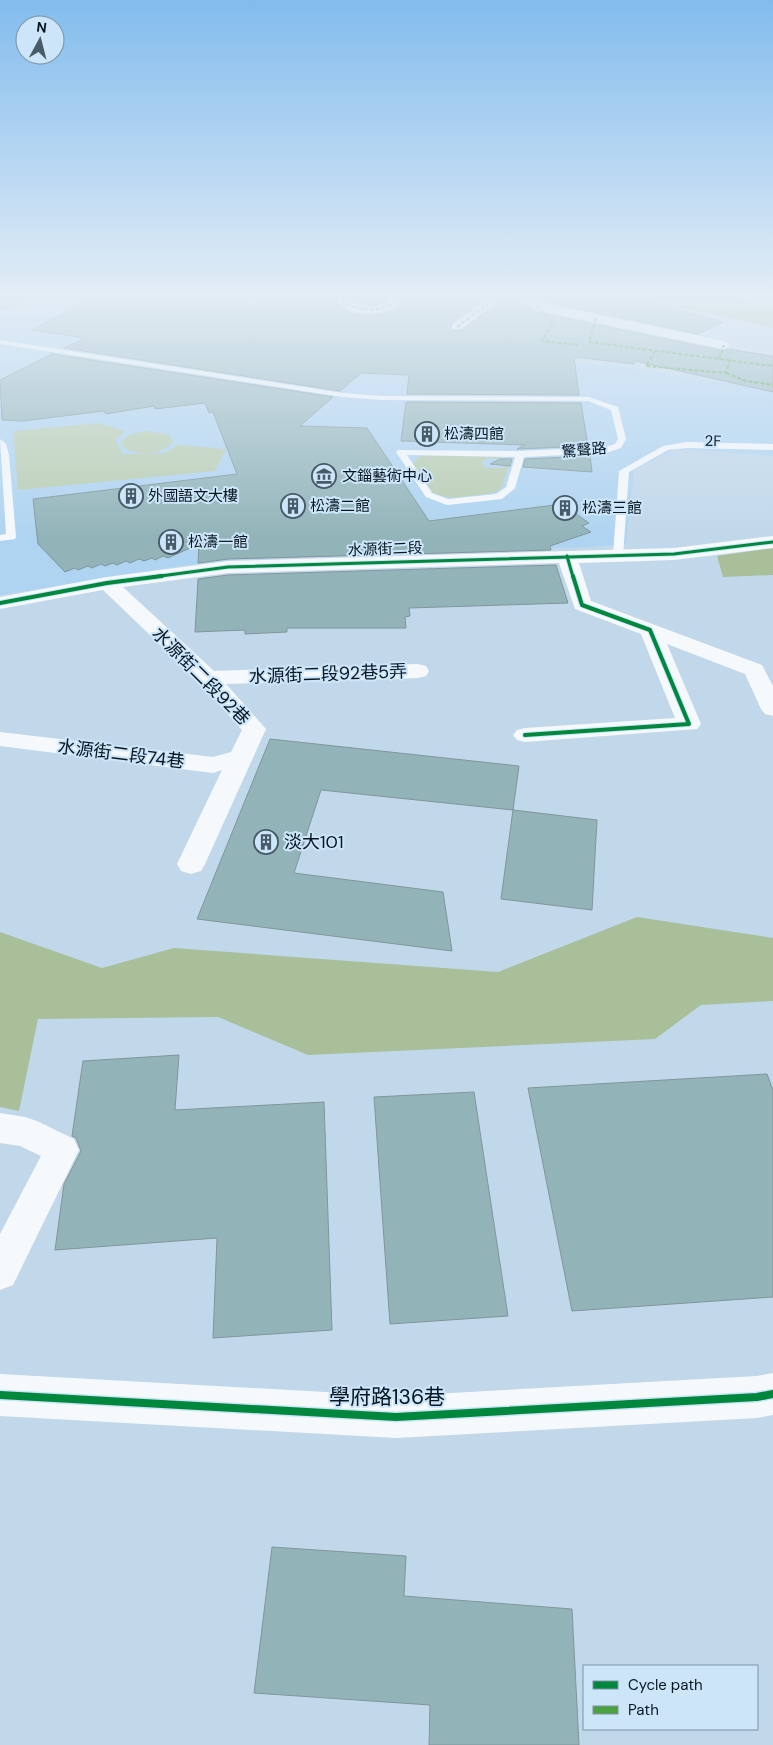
<svg xmlns="http://www.w3.org/2000/svg" width="773" height="1745" font-family="'DM Sans','Noto Sans TC',sans-serif">
<rect width="100%" height="100%" fill="#c1d8ea"/>
<polygon fill="#afd4f1" points="0,293 199,293 481,360 607,364 773,391 773,456 677,449 634,469 626,544 590,547 235,560 179,566 0,595"/>
<g fill="#b9ceb1" fill-rule="evenodd">
<polygon points="99,423 125,431 115,440 123,454 165,453 177,445 226,449 215,471 18,490 13,431"/>
<path d="M148,431L169,435L173,441C164,456 133,457 121,445C123,434 137,432 148,431Z"/>
<path d="M426,455L497,457L505,459L509,466L501,488L493,493L452,498L434,494L413,464L418,457ZM489,458L502,459L508,465L502,468H486L481,462Z"/>
</g>
<g fill="#a8bf9a">
<polygon points="0,293 18,293 24,307 0,310"/>
<polygon points="633,293 738,295 750,303 773,305 773,328 649,300"/>
<polygon points="773,548 773,575 723,577 717,556"/>
<polygon points="637,917 773,938 773,1001 701,1005 655,1039 308,1055 218,1017 38,1019 19,1111 0,1107 0,932 102,968 174,948 498,972"/>
</g>
<g fill="#92b4b9" stroke="#80959b">
<polygon points="100,293 151,293 145,298 147,302 152,302 164,293 225,293 251,305 259,299 247,293 343,293 336,302 342,308 356,314 371,315 386,313 394,310 404,301 423,299 432,293 486,293 488,297 452,323 450,328 453,331 462,330 501,300 500,293 514,293 520,302 537,312 724,351 727,349 773,356 773,392 635,361 634,364 574,357 579,395 407,394 409,375 361,373 340,391 64,348 85,338 32,330"/>
<polygon points="360,293 378,293 390,299 377,305 365,305 352,300"/>
<polygon points="532,293 631,297 723,322 698,334 542,301"/>
<polygon points="52,354 333,397 300,426 367,428 429,521 562,504 589,523 582,526 591,532 550,546 551,550 228,559 198,563 199,544 168,558 163,556 155,560 152,558 144,561 139,559 130,563 126,561 117,565 113,563 105,566 101,564 92,568 88,566 78,570 75,568 65,572 38,544 33,499 237,474 213,412 209,413 205,403 155,409 154,406 106,414 104,411 23,421 2,420 0,380"/>
<polygon points="406,402 581,403 588,446 517,449 525,445 401,441"/>
<polygon points="590,456 592,472 523,467 525,459"/>
<polygon points="500,459 512,459 510,466 490,464"/>
<polygon points="556,565 568,603 409,608 410,616 405,617 406,628 287,628 287,632 245,634 245,630 195,632 198,579 228,575"/>
<polygon points="270,739 519,766 513,810 321,790 294,873 443,892 452,951 197,919"/>
<polygon points="513,810 597,820 592,910 501,899"/>
<polygon points="179,1055 175,1110 324,1102 332,1330 213,1338 217,1238 55,1250 64,1184 81,1151 76,1138 72,1136 83,1061"/>
<polygon points="767,1074 773,1090 773,1297 572,1311 528,1088"/>
<polygon points="474,1092 508,1316 390,1324 374,1097"/>
<polygon points="272,1547 406,1556 404,1596 572,1609 579,1745 429,1745 430,1705 254,1693"/>
</g>
<g fill="none" stroke-linecap="round" stroke-linejoin="round">
<g fill="#f6f9fc" fill-rule="evenodd">
<polygon points="154,293 162,293 151,300 147,300 147,298"/>
<path d="M0,340L343,393L381,396L589,397L618,407L626,439L621,448L606,453L524,457L515,488L502,499L447,505L426,497L396,452L398,450L520,451L605,447L615,444L618,439L611,410L588,401L381,400L343,397L0,344ZM407,455L515,457L506,487L496,494L448,499L432,493Z"/>
<polygon points="0,439 6,444 9,455 16,537 15,539 0,541 0,535 6,534"/>
<polygon points="687,442 773,444 773,450 687,448 668,450 629,472 623,556 618,559 614,558 613,556 619,471 663,446"/>
</g>
<g fill="#f6f9fc" fill-rule="evenodd">
<polygon points="227,293 242,293 257,300 252,303"/>
<path d="M346,293H358L349,300C358,311 384,309 394,298L380,293H430C420,302 411,296 403,299C399,301 396,307 391,309C376,316 350,315 338,302Z"/>
<polygon points="488,293 498,293 500,299 461,329 453,329 452,327 453,325 490,298"/>
</g>
<g fill="#f6f9fc" fill-rule="evenodd">
<polygon points="516,293 529,293 541,303 724,341 731,345 724,349 537,310 521,300"/>
<polygon points="747,293 773,293 773,299 753,297"/>
<polygon points="773,536 773,548 674,560 579,563 591,601 762,665 773,686 773,716 765,714 761,709 745,674 667,644 701,724 697,729 525,742 517,740 513,735 517,730 525,728 675,718 641,634 575,609 559,563 228,573 123,587 214,671 418,664 426,666 429,671 426,676 418,678 226,684 266,729 205,864 201,871 191,874 181,871 177,864 222,770 213,773 0,746 0,732 213,757 231,752 242,730 200,683 103,590 0,609 0,597 107,577 228,561 674,548"/>
<polygon points="0,1113 25,1117 37,1121 74,1139 79,1150 13,1285 0,1290 0,1234 41,1156 20,1146 0,1143"/>
<polygon points="773,1373 773,1415 757,1418 396,1438 0,1416 0,1374 396,1396 757,1376"/>
</g>
<g stroke="#4ca141" stroke-width="2" stroke-dasharray="4 2" stroke-linecap="butt">
<polyline points="232,293 252,300"/>
<path d="M353,293L345,298L343,302C362,312 385,314 400,297"/>
<polyline points="385,293 410,297 425,293"/>
<polyline points="537,306 553,323 542,341 578,345"/>
<polyline points="596,319 589,342 773,366"/>
<polyline points="457,327 495,299 493,293"/>
<polyline points="655,351 646,366 726,373 730,360"/>
<polyline points="719,359 724,345"/>
<polyline points="726,373 746,381 773,385"/>
</g>
<defs>
<g id="cycleway-far2">
<polyline points="567,556 573,577"/>
<polyline points="153,577 228,567 674,554 773,542"/>
</g>
<g id="cycleway-far1">
<polyline points="0,603 107,583 162,576"/>
<polyline points="525,735 689,724 650,630 582,605 573,576"/>
</g>
<polyline id="cycleway" points="0,1395 396,1417 757,1397 773,1394"/>
</defs>
<use href="#cycleway-far2" stroke="#cce5f9" stroke-width="5"/>
<use href="#cycleway-far1" stroke="#cce5f9" stroke-width="6"/>
<use href="#cycleway" stroke="#cce5f9" stroke-width="11"/>
<use href="#cycleway-far2" stroke="#00873e" stroke-width="3"/>
<use href="#cycleway-far1" stroke="#00873e" stroke-width="4"/>
<use href="#cycleway" stroke="#00873e" stroke-width="8"/>
</g>
<linearGradient id="sky" x2="0" y2="1"><stop stop-color="#82bced"/><stop offset="0.55" stop-color="#e3edf6"/><stop offset="1" stop-color="#e3edf6" stop-opacity="0"/></linearGradient>
<rect width="773" height="537" fill="url(#sky)"/>
<defs>
<symbol id="building-ring" viewBox="-11 -11 22 22"><circle r="9.5" fill="#cce5f9" stroke="#485b68" stroke-width="1.5"/><path d="M-4-6H4V6H1V3H-1V6H-4ZM-2.5-4.3h1.7v1.8h-1.7ZM.8-4.3h1.7v1.8H.8ZM-2.5-1h1.7V.8h-1.7ZM.8-1h1.7V.8H.8Z" fill="#485b68"/></symbol>
<symbol id="museum-ring" viewBox="-11 -11 22 22"><circle r="9.5" fill="#cce5f9" stroke="#485b68" stroke-width="1.5"/><path d="M0-6L6-3V-2H-6V-3ZM-5-1h2V3h-2ZM-1-1h2V3h-2ZM3-1h2V3H3ZM-6 4H6V6H-6Z" fill="#485b68"/></symbol>
</defs>
<g fill-rule="evenodd">
<use href="#building-ring" x="413" y="420" width="28" height="28"/>
<use href="#museum-ring" x="310" y="462" width="28" height="28"/>
<use href="#building-ring" x="117" y="482" width="28" height="28"/>
<use href="#building-ring" x="279" y="492" width="28" height="28"/>
<use href="#building-ring" x="551" y="494" width="28" height="28"/>
<use href="#building-ring" x="157" y="528" width="28" height="28"/>
<use href="#building-ring" x="252" y="828" width="28" height="28"/>
</g>
<g text-anchor="middle" stroke-width="4" stroke-linejoin="round" paint-order="stroke">
<g font-size="15" fill="#071722" stroke="#cce5f9" text-anchor="start">
<text x="444" y="439">松濤四館</text>
<text x="342" y="481">文錙藝術中心</text>
<text x="148" y="501">外國語文大樓</text>
<text x="310" y="511">松濤二館</text>
<text x="582" y="513">松濤三館</text>
<text x="188" y="547">松濤一館</text>
</g>
<g font-size="15" fill="#071722" stroke="#cce5f9">
<text transform="translate(713 441) rotate(1)" y="5">2F</text>
<text transform="translate(584 450) rotate(-5)" y="5">驚聲路</text>
<text transform="translate(385 549) rotate(-2)" y="5">水源街二段</text>
</g>
<g font-size="18" fill="#071722" stroke="#cce5f9">
<text transform="translate(328 674) rotate(-2)" y="6">水源街二段92巷5弄</text>
<text transform="translate(201 676) rotate(45)" y="6">水源街二段92巷</text>
<text transform="translate(121 754) rotate(7)" y="6">水源街二段74巷</text>
</g>
<g font-size="18" fill="#071722" stroke="#cce5f9" text-anchor="start">
<text x="284" y="848">淡大101</text>
</g>
<g font-size="21" fill="#071722" stroke="#cce5f9">
<text x="387" y="1404">學府路136巷</text>
</g>
</g>
<rect x="583" y="1665" width="175" height="65" fill="#cce5f9" stroke="#7d93a3"/>
<rect x="593" y="1681" width="25" height="8" fill="#00873e" stroke="#7d93a3"/>
<text x="628" y="1690" font-size="15" fill="#071722">Cycle path</text>
<rect x="593" y="1706" width="25" height="8" fill="#4ca141" stroke="#7d93a3"/>
<text x="628" y="1715" font-size="15" fill="#071722">Path</text>
<g transform="translate(40 40) rotate(7)"><circle r="24" fill="#cce5f9" stroke="#7d93a3"/>
<path d="M0-4L9 19L0 12L-9 19Z" fill="#485b68"/>
<text y="-8" font-size="14" font-weight="bold" text-anchor="middle" fill="#071722">N</text>
</g>
</svg>
